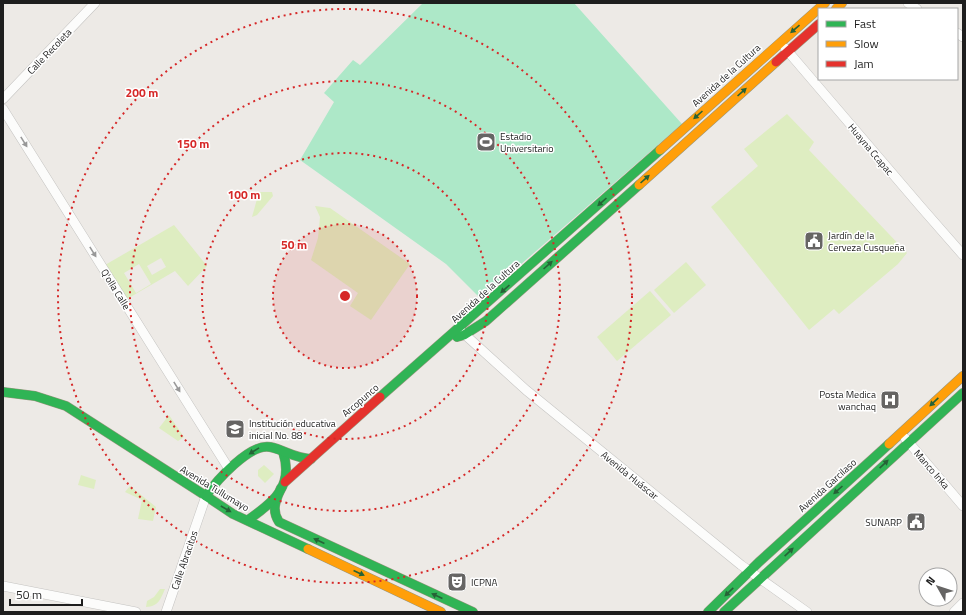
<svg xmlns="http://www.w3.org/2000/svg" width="966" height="615" font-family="'Titillium Web',sans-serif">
<rect width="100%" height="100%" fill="#edeae6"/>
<g fill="#deedc1" fill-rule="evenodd">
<polygon points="787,114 814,142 809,150 907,253 898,264 839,314 834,309 809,330 711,207 758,166 744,149"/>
<polygon points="259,192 272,192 273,196 257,215 252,217"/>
<polygon points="315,206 330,208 410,264 371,320 350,306 358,293 311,260 318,238 320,217"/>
<path d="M174,225L207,266L188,286L175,271L127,299L105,265ZM161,258L166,267L152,275L147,266ZM139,264L151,284L136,293L124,273Z"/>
<polygon points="686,262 706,285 674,313 654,290"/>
<polygon points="650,291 671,315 617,361 597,337"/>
<polygon points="169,415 184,437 178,441 159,428"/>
<polygon points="264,465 274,474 265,483 258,476 258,470"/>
<polygon points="81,475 96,480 94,489 78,485"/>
<polygon points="130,486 156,507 153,521 138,519 142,500 125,492"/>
<path d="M160,589H165C160,600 159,606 146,607L147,601L154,597Z"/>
</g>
<polygon fill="#ade8c8" points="423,3 574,3 682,124 481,299 446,264 300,160 334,102 324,93 353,60 360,65"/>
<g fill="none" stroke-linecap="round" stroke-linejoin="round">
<defs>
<g id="street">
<polyline points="908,3 917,9"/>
<polyline points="957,33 963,37"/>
<polyline points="785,48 921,207 963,255"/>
<polyline points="3,99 95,3"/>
<polyline points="3,109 229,469"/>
<polyline points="462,332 526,390 741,565 807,612"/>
<polyline points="905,438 963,506"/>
<polyline points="3,586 136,612"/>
<polyline points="166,612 206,496"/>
<polyline points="954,612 963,603"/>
</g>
<g id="fast">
<polyline points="457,337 464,335 486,321 639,185"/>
<polyline points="3,392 35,396 66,406 206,496"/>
<polyline points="380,397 660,150"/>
<path d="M281,488C276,500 271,510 279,522L473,612"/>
<path d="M248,520C274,502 294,486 283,452"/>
<path d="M308,549L233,514L206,496C216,481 250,443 270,447C285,450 293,458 311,459"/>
<polyline points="708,612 759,562 889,444"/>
<polyline points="724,612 963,393"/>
</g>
<g id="slow">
<polyline points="836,9 842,3"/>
<polyline points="660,150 825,3"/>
<polyline points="639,185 776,62"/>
<polyline points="889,444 963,376"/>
<polyline points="308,549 441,612"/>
</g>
<g id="jam">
<polyline points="776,62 819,24"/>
<polyline points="285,482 380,397"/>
</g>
</defs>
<use href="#street" stroke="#c5c4c2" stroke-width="10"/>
<use href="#fast" stroke="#98967d" stroke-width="10"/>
<use href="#slow" stroke="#98967d" stroke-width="10"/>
<use href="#jam" stroke="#98967d" stroke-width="10"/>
<use href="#street" stroke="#fcfcfb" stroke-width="9"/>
<use href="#fast" stroke="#30b455" stroke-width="9"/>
<use href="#slow" stroke="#ff9f0a" stroke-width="9"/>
<use href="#jam" stroke="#e5322d" stroke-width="9"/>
</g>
<defs><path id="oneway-solid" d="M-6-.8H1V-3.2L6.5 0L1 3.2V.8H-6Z"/></defs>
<g fill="#266237">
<use href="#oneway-solid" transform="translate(795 29) rotate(139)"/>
<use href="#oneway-solid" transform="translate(742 92) rotate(-42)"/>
<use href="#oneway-solid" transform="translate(698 115) rotate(138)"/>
<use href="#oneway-solid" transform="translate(645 179) rotate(-42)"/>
<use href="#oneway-solid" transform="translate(602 202) rotate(138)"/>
<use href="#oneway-solid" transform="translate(548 265) rotate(-42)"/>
<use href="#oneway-solid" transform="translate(505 289) rotate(138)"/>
<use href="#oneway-solid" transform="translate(934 402) rotate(137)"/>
<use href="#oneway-solid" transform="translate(254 451) rotate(148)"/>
<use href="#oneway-solid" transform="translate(884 464) rotate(-43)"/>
<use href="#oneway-solid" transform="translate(838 490) rotate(138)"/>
<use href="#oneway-solid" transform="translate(226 509) rotate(30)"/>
<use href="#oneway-solid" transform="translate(319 541) rotate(-155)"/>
<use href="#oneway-solid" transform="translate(789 552) rotate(-43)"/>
<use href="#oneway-solid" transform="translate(359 573) rotate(25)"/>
<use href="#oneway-solid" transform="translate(729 592) rotate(136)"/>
<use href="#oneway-solid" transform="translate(437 596) rotate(-155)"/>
</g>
<g fill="#989898">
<use href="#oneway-solid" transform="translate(24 142) rotate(58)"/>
<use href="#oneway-solid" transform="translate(93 252) rotate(58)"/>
<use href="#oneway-solid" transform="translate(177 387) rotate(58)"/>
</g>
<circle cx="345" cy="296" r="72" fill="#d62828" fill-opacity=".12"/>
<g fill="none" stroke="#d62828" stroke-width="2" stroke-dasharray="2 4">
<circle cx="345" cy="296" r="72"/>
<circle cx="345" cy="296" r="143"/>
<circle cx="345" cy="296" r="215"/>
<circle cx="345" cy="296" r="287"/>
</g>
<defs>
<symbol id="stadium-square" viewBox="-11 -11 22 22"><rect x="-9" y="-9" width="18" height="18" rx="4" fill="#666564" stroke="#fff"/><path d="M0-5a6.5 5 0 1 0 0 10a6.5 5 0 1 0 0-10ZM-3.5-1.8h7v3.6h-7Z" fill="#fff"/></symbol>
<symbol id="civic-square" viewBox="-11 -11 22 22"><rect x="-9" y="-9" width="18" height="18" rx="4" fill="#666564" stroke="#fff"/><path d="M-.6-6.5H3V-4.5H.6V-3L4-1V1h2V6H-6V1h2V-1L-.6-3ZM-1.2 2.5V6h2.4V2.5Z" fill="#fff"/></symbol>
<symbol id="hospital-square" viewBox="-11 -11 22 22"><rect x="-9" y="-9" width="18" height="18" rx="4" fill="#666564" stroke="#fff"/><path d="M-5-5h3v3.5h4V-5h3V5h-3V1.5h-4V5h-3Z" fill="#fff"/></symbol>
<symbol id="school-square" viewBox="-11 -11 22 22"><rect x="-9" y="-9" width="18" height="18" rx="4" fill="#666564" stroke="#fff"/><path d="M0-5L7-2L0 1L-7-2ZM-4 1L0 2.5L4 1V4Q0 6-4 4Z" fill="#fff"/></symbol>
<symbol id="theatre-square" viewBox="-11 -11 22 22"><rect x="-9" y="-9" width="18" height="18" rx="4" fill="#666564" stroke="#fff"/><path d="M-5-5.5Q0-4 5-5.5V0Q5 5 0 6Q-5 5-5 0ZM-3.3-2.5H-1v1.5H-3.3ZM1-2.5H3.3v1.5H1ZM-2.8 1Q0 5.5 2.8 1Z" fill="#fff"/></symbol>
</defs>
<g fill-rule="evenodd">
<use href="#stadium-square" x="475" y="131" width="22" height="22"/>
<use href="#civic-square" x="803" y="230" width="22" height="22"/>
<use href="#hospital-square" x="879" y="389" width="22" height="22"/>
<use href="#school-square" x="224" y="418" width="22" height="22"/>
<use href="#civic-square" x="905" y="511" width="22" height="22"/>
<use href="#theatre-square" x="446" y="571" width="22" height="22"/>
</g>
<g text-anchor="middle" stroke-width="3" stroke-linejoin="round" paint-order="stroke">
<g font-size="10" fill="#1e1e1e" stroke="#fff">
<text transform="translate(49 51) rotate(-46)" y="4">Calle Recoleta</text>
<text transform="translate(726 75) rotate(-42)" y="4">Avenida de la Cultura</text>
<text transform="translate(871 149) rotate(50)" y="4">Huayna Ccapac</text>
<text transform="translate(116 289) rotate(58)" y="4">Q'olla Calle</text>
<text transform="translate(485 291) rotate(-42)" y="4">Avenida de la Cultura</text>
<text transform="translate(360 400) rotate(-41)" y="4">Arcopunco</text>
<text transform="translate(932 469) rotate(49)" y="4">Manco Inka</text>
<text transform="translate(630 475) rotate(39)" y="4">Avenida Huáscar</text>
<text transform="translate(827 485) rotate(-42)" y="4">Avenida Garcilaso</text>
<text transform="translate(215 488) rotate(31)" y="4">Avenida Tullumayo</text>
<text transform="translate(184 560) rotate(-71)" y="4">Calle Abracitos</text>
</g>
<g font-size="10" fill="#1e1e1e" stroke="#fff" text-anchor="start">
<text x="500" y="140">Estadio<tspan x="500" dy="12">Universitario</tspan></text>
<text x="828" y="239">Jardín de la<tspan x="828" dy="12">Cerveza Cusqueña</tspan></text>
<text x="876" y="398" text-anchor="end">Posta Medica<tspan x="876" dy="12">wanchaq</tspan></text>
<text x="249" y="427">Institución educativa<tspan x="249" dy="12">inicial No. 88</tspan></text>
<text x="902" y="526" text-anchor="end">SUNARP</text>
<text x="471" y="586">ICPNA</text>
</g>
</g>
<circle cx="345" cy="296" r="6" fill="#d62828" stroke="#fff" stroke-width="2"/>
<g font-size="12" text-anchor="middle" font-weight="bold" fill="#d62828" stroke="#fff" stroke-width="3" stroke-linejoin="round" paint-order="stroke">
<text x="142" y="97">200 m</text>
<text x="193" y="148">150 m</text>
<text x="244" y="199">100 m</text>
<text x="294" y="249">50 m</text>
</g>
<rect width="966" height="615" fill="none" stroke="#1e1e1e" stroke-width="8"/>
<rect x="818" y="8" width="140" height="72" fill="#ffffff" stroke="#a5a5a5"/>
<rect x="826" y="21" width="20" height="6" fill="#30b455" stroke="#a5a5a5"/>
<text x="854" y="28" font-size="12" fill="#1e1e1e">Fast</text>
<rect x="826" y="41" width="20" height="6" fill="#ff9f0a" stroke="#a5a5a5"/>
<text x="854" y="48" font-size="12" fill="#1e1e1e">Slow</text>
<rect x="826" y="61" width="20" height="6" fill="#e5322d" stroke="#a5a5a5"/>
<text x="854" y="68" font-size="12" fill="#1e1e1e">Jam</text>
<g transform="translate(938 587) rotate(309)"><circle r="19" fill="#ffffff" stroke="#a5a5a5"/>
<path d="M0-3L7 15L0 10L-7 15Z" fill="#666564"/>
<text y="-6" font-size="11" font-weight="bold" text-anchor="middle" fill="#1e1e1e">N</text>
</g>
<path d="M10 599v6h72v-6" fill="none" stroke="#1e1e1e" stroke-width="2"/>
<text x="16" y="599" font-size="12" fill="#1e1e1e" stroke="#ffffff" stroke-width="3" paint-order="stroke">50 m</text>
</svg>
